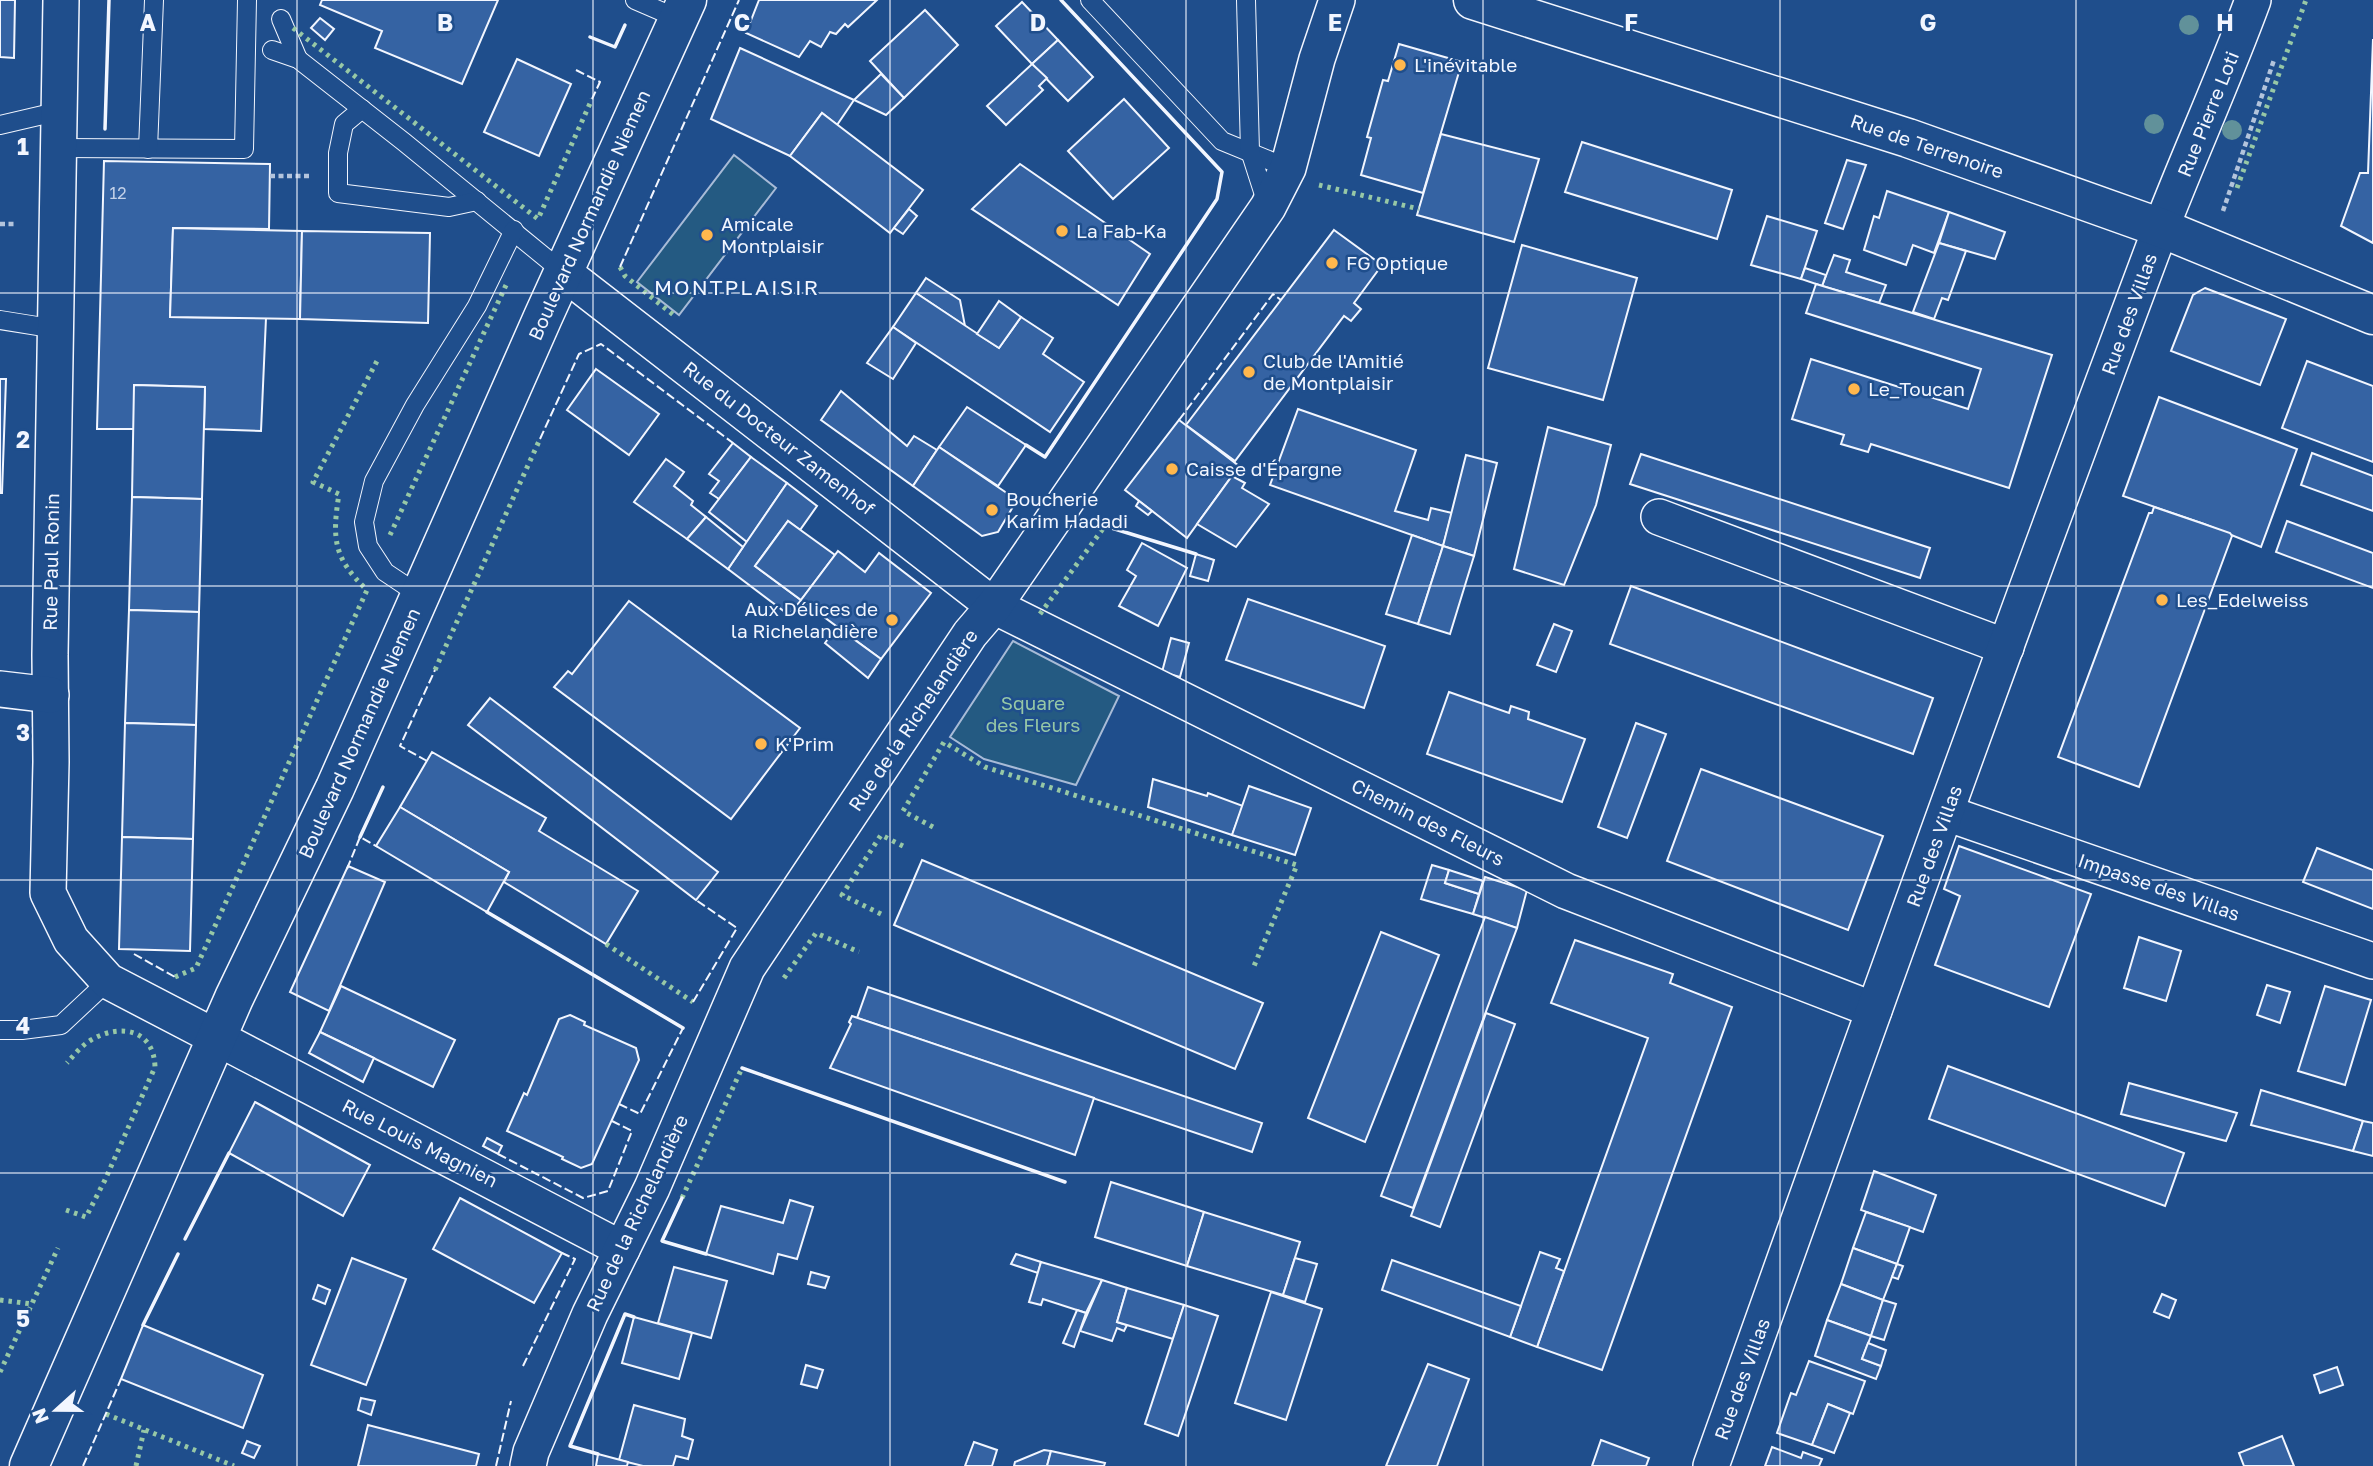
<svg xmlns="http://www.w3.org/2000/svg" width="2373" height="1466" font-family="'Golos Text',sans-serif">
<rect width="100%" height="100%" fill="#1f4e8c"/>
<g fill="#245a82" stroke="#a8bbd7" stroke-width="2">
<polygon points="734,155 776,188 679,315 637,282"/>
<polygon points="1013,641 1119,696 1076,785 984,759 950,737"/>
</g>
<g fill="#3563a3" stroke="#f2f6ff" stroke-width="2">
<polygon points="0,0 15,0 14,58 0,57"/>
<polygon points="322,0 498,0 462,84 375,48 382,31 320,5"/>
<polygon points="759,0 877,0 848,27 845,24 836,34 830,32 821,47 810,41 799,57 746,33"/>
<polygon points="1022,2 1058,40 1032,64 996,26"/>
<polygon points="925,10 958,45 904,98 870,61"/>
<polygon points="320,18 334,29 325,40 311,28"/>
<polygon points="2373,39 2373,243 2341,226 2360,173 2368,173"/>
<polygon points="1058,40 1093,77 1068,101 1032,64"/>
<polygon points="1399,44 1462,62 1423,193 1361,175 1371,138 1367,137 1383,80 1388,81"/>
<polygon points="740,48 854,100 837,125 822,113 790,156 711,119"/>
<polygon points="517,59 571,84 539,156 484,132"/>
<polygon points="1032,64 1047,78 1039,86 1043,90 1006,125 987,106"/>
<polygon points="881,74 904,98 886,115 854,100"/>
<polygon points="1124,99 1169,148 1113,199 1068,151"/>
<polygon points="822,113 923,190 890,233 790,156"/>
<polygon points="1441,134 1539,159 1514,242 1417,215"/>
<polygon points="1582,142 1732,190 1717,239 1565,192"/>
<polygon points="1847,160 1866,165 1843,229 1825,223"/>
<polygon points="104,161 270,164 269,229 173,228 170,317 266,318 261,431 204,429 205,387 134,385 134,429 97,429"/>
<polygon points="1020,164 1150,254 1118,305 972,209"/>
<polygon points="1887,191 1949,212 1934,253 1913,245 1906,265 1864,250 1874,216 1879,218"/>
<polygon points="909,209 917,216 903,234 894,228"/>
<polygon points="1949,212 2005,232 1995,259 1939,243"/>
<polygon points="1767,216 1817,231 1801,279 1751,265"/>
<polygon points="173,228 302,231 300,319 170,317"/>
<polygon points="1334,230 1382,265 1354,303 1361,309 1351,321 1344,316 1235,461 1186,425"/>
<polygon points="302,231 430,233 428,323 300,319"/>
<polygon points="1939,243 1966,251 1948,300 1942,298 1934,319 1913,312"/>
<polygon points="1522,245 1637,278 1603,400 1488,368"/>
<polygon points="1834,255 1850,260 1846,272 1886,285 1879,303 1822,286"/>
<polygon points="1805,268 1826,275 1822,286 1801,279"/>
<polygon points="926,278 960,300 965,326 916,293"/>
<polygon points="1816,284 2052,355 2009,488 1871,444 1868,452 1841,444 1844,435 1792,419 1811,359 1968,409 1981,369 1806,313"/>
<polygon points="2205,288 2286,319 2260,385 2171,351 2193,295"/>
<polygon points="916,293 999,348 1021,317 1053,338 1043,354 1084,382 1050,432 893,327"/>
<polygon points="999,301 1021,317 999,348 977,334"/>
<polygon points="893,327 916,343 893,379 867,363"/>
<polygon points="2307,361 2373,386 2373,462 2282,428"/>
<polygon points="596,369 659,414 629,455 567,410"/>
<polygon points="0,379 6,379 2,493 0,493"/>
<polygon points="134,385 205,387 202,499 132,497"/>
<polygon points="841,391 907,446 914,436 937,450 913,486 821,420"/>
<polygon points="2159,397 2297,449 2261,547 2204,524 2123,496"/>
<polygon points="967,407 1026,445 998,486 939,447"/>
<polygon points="1298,409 1416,450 1395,511 1428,520 1431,508 1452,513 1443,546 1270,485"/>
<polygon points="1179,420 1239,466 1187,538 1125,490"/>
<polygon points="1548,427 1611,445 1596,505 1564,585 1514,569"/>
<polygon points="733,443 751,457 719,499 710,493 719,481 709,474"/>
<polygon points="939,447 1017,500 998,532 982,536 913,486"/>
<polygon points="2312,453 2373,476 2373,511 2301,485"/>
<polygon points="1641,454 1930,548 1920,578 1630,484"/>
<polygon points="1466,455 1497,463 1474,556 1443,546"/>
<polygon points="751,457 787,483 747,542 709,512"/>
<polygon points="666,459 684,472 674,486 693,501 691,505 706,517 687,539 634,502"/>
<polygon points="1232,476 1245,483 1242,488 1269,504 1236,547 1197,524"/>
<polygon points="787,483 817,506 800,530 788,521 755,566 801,600 789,615 728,569"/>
<polygon points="132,497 202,499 199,612 129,610"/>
<polygon points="1139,501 1152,511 1148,515 1136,506"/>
<polygon points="2154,507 2204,524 2230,533 2232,536 2139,787 2058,757 2149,513 2152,513"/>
<polygon points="706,517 743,547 728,569 687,539"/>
<polygon points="788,521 835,555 801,600 755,566"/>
<polygon points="2287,521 2373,553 2373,588 2276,552"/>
<polygon points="1412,535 1443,546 1418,624 1386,614"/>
<polygon points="1142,543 1187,568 1158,626 1119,606 1136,576 1127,570"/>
<polygon points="1443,546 1474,556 1450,634 1418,624"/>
<polygon points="838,551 865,572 879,553 931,593 881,659 801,600"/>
<polygon points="1196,554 1214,560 1208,581 1190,576"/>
<polygon points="1631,586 1933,698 1913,754 1610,644"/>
<polygon points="1248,599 1385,646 1364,708 1226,660"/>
<polygon points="629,601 800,728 731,819 554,687 568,671 572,674"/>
<polygon points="129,610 199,612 196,725 125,723"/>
<polygon points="1554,624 1572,631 1556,672 1537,665"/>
<polygon points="837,627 881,659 868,678 825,643"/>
<polygon points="1171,638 1189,643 1180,677 1162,672"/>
<polygon points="1449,692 1509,713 1511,706 1529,712 1528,719 1585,739 1562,802 1427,754"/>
<polygon points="490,698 718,872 696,900 468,725"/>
<polygon points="125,723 196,725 193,839 122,837"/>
<polygon points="1636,723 1666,734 1627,838 1598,827"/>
<polygon points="432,752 546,818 539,831 638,891 606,944 504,882 509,872 400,807"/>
<polygon points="1701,769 1883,836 1848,930 1667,861"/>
<polygon points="1153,779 1207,796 1208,793 1243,806 1232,835 1148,807"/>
<polygon points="1249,786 1311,808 1295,855 1232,835"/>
<polygon points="400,807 509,872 487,912 376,846"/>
<polygon points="122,837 193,839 190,951 119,949"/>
<polygon points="1959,846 2091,894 2049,1007 1935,965 1960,896 1944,889"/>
<polygon points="2317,848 2373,870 2373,909 2303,882"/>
<polygon points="922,860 1263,1003 1235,1069 894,925"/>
<polygon points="1432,865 1449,870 1445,883 1479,894 1473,914 1421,899"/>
<polygon points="348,866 385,882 329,1011 290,992"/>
<polygon points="1449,870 1483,881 1479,894 1445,883"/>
<polygon points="1485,877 1527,890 1517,928 1473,914"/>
<polygon points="1485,917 1517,928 1413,1208 1381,1196"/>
<polygon points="1381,932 1439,955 1365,1142 1308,1118"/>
<polygon points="2139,937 2181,951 2166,1001 2124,988"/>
<polygon points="1575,940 1673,974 1670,983 1732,1007 1602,1370 1537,1347 1648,1038 1551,1003"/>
<polygon points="2267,985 2290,992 2280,1023 2257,1015"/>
<polygon points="341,986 455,1040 433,1087 320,1032"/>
<polygon points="2325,986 2371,1000 2345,1085 2298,1071"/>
<polygon points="868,987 1262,1123 1252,1152 857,1018"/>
<polygon points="1486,1013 1515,1024 1440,1227 1411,1216"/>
<polygon points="570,1015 585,1022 584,1025 636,1048 639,1060 592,1164 581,1168 562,1159 563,1157 507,1131 524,1093 527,1095 559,1019"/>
<polygon points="852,1016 1094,1098 1075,1155 830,1068 851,1024 849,1022"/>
<polygon points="320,1032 374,1058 363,1082 309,1053"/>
<polygon points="1948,1066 2184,1153 2165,1206 1929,1119"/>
<polygon points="2129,1083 2237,1113 2226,1141 2121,1114"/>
<polygon points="2261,1090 2363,1121 2353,1151 2251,1125"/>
<polygon points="255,1102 370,1165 343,1216 229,1153"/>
<polygon points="2363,1121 2373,1123 2373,1156 2353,1151"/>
<polygon points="487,1138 502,1146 498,1154 483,1146"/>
<polygon points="1874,1171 1936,1195 1923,1232 1861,1210"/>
<polygon points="1111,1182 1204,1212 1187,1266 1095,1237"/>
<polygon points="460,1198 562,1253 534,1303 433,1249"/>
<polygon points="790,1200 813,1207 797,1259 778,1254 773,1274 706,1254 721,1206 783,1223"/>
<polygon points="1204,1212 1300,1242 1283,1295 1187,1266"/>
<polygon points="1866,1212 1910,1227 1897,1264 1853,1248"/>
<polygon points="1853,1248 1897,1264 1883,1300 1841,1284"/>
<polygon points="1540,1252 1560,1259 1556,1268 1564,1271 1537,1347 1510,1337"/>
<polygon points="1016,1254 1041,1262 1038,1273 1011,1264"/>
<polygon points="352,1258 406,1279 366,1385 311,1365"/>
<polygon points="1295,1258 1317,1264 1305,1302 1283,1295"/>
<polygon points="1392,1260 1521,1306 1510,1337 1382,1290"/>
<polygon points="1041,1262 1102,1280 1086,1313 1043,1299 1041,1305 1029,1302"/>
<polygon points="1897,1264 1903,1266 1898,1279 1892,1277"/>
<polygon points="674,1267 727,1281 711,1338 658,1323"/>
<polygon points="811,1272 829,1277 825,1288 808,1284"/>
<polygon points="1102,1280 1127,1288 1117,1322 1127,1325 1124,1331 1117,1328 1112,1341 1080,1331"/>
<polygon points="1841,1284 1883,1300 1871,1336 1827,1320"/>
<polygon points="318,1285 330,1290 325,1304 313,1299"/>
<polygon points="1127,1288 1184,1305 1173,1339 1117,1322"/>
<polygon points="1271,1292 1322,1309 1286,1420 1235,1403"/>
<polygon points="2162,1294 2176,1300 2169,1318 2154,1312"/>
<polygon points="1883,1300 1896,1304 1884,1340 1871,1336"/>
<polygon points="1184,1305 1218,1316 1178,1436 1145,1424"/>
<polygon points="1077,1310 1086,1313 1074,1347 1063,1343"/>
<polygon points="634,1317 692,1333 679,1379 622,1363"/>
<polygon points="1827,1320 1871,1336 1862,1359 1881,1366 1876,1379 1815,1356"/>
<polygon points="143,1325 263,1375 243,1428 121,1379"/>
<polygon points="1868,1343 1886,1350 1881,1366 1862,1359"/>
<polygon points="1809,1361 1865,1381 1853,1414 1828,1404 1812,1445 1777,1433 1791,1393 1796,1395"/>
<polygon points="1428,1364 1469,1379 1437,1466 1386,1466"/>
<polygon points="806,1365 823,1370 817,1388 801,1384"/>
<polygon points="2337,1367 2343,1385 2320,1393 2314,1375"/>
<polygon points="361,1398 375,1401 371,1415 358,1410"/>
<polygon points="1828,1404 1850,1413 1834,1453 1812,1445"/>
<polygon points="634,1405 685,1419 682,1436 693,1440 688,1459 676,1456 673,1466 643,1466 619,1460"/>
<polygon points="368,1425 479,1454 476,1466 358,1466"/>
<polygon points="2282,1436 2294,1466 2244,1466 2239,1453"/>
<polygon points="1601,1440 1649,1458 1646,1466 1592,1466"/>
<polygon points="247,1441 260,1446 254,1458 242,1453"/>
<polygon points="974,1442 997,1450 992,1466 965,1466"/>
<polygon points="1772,1447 1801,1458 1803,1452 1822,1459 1819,1466 1765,1466"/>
<polygon points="1044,1450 1051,1451 1047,1466 1014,1466 1015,1462"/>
<polygon points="1051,1451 1105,1463 1104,1466 1047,1466"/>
<polygon points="598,1454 628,1462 627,1466 596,1466"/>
</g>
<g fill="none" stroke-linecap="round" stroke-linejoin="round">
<defs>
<g id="service">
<polyline points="635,0 679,19"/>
<polyline points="1090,0 1222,141 1288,168"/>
<polyline points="1246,0 1250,151 1267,204"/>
<polyline points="281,19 298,59"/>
<polyline points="272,50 298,59 404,142 563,272"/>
<polyline points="362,109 344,124 338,153 338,193 449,207 477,201"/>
<polyline points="0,125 60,111"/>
<polyline points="59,148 244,149 247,0"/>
<polyline points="148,149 154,0"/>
<polyline points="0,320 56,329"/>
<polyline points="421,596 385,572 368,546 364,522 374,481 415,405 477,306 514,230"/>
<polyline points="0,1030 22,1030 61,1025 108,981"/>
</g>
<g id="minor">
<polyline points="61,0 50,655 51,762 48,893 71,940 108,981 622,1249"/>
<polyline points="563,272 994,606 1566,891 1874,1010"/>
<polyline points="1659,517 2006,647"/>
<polyline points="0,689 51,695"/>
<polyline points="1946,813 2373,961"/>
<polyline points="528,1466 531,1452 590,1314 652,1188 747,968 970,634 994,606 1268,207 1288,168 1317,59 1337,0"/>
<path d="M1711,1466C1858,1054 2005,642 2159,233C2189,155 2224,79 2253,0"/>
</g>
<g id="tertiary">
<polyline points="1473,0 1908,138 2161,228 2373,315"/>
<polyline points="29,1466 234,998 335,788 543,317 687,0"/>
</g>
</defs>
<use href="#service" stroke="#f2f6ff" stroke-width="20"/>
<use href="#minor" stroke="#f2f6ff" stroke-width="38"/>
<use href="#tertiary" stroke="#f2f6ff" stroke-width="41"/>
<g stroke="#b3c4dc" stroke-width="4.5" stroke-dasharray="5 3.5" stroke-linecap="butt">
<polyline points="270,176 309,176"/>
<polyline points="2223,211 2274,60"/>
<polyline points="0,224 14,224"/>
</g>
<use href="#service" stroke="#1f4e8c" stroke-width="18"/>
<use href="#minor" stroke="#1f4e8c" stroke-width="35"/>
<use href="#tertiary" stroke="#1f4e8c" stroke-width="38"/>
<g stroke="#97c8a6" stroke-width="5" stroke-dasharray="3.5 5" stroke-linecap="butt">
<polyline points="293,28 538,219 592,99"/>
<polyline points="1319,185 1419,209"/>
<polyline points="2237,188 2306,0"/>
<polyline points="620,267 625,276 676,317"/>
<polyline points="390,535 507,283"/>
<polyline points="1040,614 1105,526"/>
<polyline points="435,670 540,439"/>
<polyline points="933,827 903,811 944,742 985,767 1297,865 1254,966"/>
<polyline points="881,914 842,895 881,835 907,848"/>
<polyline points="606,944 693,1002"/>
<path d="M175,977L196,968L367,590C333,558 332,538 339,494L313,482L377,361"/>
<polyline points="784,978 816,933 859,952"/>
<polyline points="682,1198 742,1068"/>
<path d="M66,1210L86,1217L105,1180L155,1067C154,1029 120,1023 91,1040C81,1046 74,1055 67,1063"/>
<polyline points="0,1300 32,1304"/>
<polyline points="0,1372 58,1248"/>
<polyline points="106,1414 234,1466"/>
<polyline points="136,1466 144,1430"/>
</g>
<g stroke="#f2f6ff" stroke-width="2" stroke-dasharray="9 3.5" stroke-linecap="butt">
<polyline points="576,70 600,82 592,99"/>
<polyline points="620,267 739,0"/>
<polyline points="1179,420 1273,294 1281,300"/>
<polyline points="540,439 579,354 601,344 733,443"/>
<polyline points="427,761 400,746 435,670"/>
<polyline points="347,869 360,837 378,847"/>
<polyline points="134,954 175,977"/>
<polyline points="693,1002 737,928 696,900"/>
<polyline points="619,1104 640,1114 683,1028"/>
<polyline points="498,1154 583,1198 608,1191 632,1131 612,1121"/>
<polyline points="523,1366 575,1259 562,1253"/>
<polyline points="83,1466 121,1379"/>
<polyline points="496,1466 511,1401"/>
</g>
<g stroke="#f2f6ff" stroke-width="3.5">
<polyline points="590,37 615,47 625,25"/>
<polyline points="105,129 109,0"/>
<polyline points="1026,445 1045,457 1217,199 1222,172 1061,0"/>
<polyline points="1105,526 1196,554"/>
<polyline points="360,837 383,787"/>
<polyline points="487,912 683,1028"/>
<polyline points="742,1068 1065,1182"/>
<polyline points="682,1198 662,1241 706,1254"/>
<polyline points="185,1239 229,1153"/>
<polyline points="143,1325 178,1254"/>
<polyline points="598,1454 570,1446 625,1314 634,1317"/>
</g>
</g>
<g fill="#61919a">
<circle cx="2189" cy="25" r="10"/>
<circle cx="2154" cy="124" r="10"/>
<circle cx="2232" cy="130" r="10"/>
</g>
<path fill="none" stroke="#f2f6ff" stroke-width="2" stroke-opacity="0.55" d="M297,0V1466M593,0V1466M890,0V1466M1186,0V1466M1483,0V1466M1780,0V1466M2076,0V1466M0,293H2373M0,586H2373M0,880H2373M0,1173H2373"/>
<g fill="#ffb74d" stroke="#1f4e8c" stroke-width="2.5">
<circle cx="1400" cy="65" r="7"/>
<circle cx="1062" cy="231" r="7"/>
<circle cx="707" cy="235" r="7"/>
<circle cx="1332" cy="263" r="7"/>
<circle cx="1249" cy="372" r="7"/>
<circle cx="1854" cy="389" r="7"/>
<circle cx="1172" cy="469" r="7"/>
<circle cx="992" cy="510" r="7"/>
<circle cx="2162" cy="600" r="7"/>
<circle cx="892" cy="620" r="7"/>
<circle cx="761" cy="744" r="7"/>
</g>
<g text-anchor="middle" stroke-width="5" stroke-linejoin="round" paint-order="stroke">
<g font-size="16" fill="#c3d1e8">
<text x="118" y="199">12</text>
</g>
<g font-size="19" fill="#f2f6ff" stroke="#1f4e8c" text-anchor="start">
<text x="1414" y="72">L'inévitable</text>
<text x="721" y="231">Amicale<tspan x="721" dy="22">Montplaisir</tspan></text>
<text x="1076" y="238">La Fab-Ka</text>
<text x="1346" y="270">FG Optique</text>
<text x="1263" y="368">Club de l'Amitié<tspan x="1263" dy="22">de Montplaisir</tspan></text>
<text x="1868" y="396">Le_Toucan</text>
<text x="1186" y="476">Caisse d'Épargne</text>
<text x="1006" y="506">Boucherie<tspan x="1006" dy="22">Karim Hadadi</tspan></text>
<text x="2176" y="607">Les_Edelweiss</text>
<text x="878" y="616" text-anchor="end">Aux Délices de<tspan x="878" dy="22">la Richelandière</tspan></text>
<text x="775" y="751">K'Prim</text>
</g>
<g font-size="19" fill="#f2f6ff" stroke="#1f4e8c">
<text transform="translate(2208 114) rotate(-68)" y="7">Rue Pierre Loti</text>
<text transform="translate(1927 146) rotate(19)" y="7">Rue de Terrenoire</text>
<text transform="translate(589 215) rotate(-66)" y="7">Boulevard Normandie Niemen</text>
<text transform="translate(2129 314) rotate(-70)" y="7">Rue des Villas</text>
<text transform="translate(779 438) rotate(38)" y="7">Rue du Docteur Zamenhof</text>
<text transform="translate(51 562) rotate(-89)" y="7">Rue Paul Ronin</text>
<text transform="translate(913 720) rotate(-56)" y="7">Rue de la Richelandière</text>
<text transform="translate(359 733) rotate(-66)" y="7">Boulevard Normandie Niemen</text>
<text transform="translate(1428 822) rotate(27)" y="7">Chemin des Fleurs</text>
<text transform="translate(1934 846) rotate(-70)" y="7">Rue des Villas</text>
<text transform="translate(2159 887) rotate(19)" y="7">Impasse des Villas</text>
<text transform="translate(420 1143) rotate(27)" y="7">Rue Louis Magnien</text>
<text transform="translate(637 1213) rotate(-65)" y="7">Rue de la Richelandière</text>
<text transform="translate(1742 1379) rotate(-70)" y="7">Rue des Villas</text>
</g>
<g font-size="19" fill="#97c8a6" stroke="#1f4e8c">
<text x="1033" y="710">Square<tspan x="1033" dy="22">des Fleurs</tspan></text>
</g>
<g font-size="21" letter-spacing="2" fill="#f2f6ff" stroke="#1f4e8c">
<text x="737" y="295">MONTPLAISIR</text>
</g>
</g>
<g font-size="23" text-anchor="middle" font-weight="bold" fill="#f2f6ff" stroke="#1f4e8c" stroke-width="5" stroke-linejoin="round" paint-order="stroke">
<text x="148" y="31">A</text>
<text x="445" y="31">B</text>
<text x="742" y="31">C</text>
<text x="1038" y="31">D</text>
<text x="1335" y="31">E</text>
<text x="1631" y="31">F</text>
<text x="1928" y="31">G</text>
<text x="2225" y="31">H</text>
<text x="23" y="155">1</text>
<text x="23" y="448">2</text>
<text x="23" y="741">3</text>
<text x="23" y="1034">4</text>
<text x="23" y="1327">5</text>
</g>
<g transform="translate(56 1410) rotate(249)" stroke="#1f4e8c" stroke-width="5" paint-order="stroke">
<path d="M0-5L12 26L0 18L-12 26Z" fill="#f2f6ff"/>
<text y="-10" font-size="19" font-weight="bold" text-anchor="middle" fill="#f2f6ff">N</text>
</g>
</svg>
